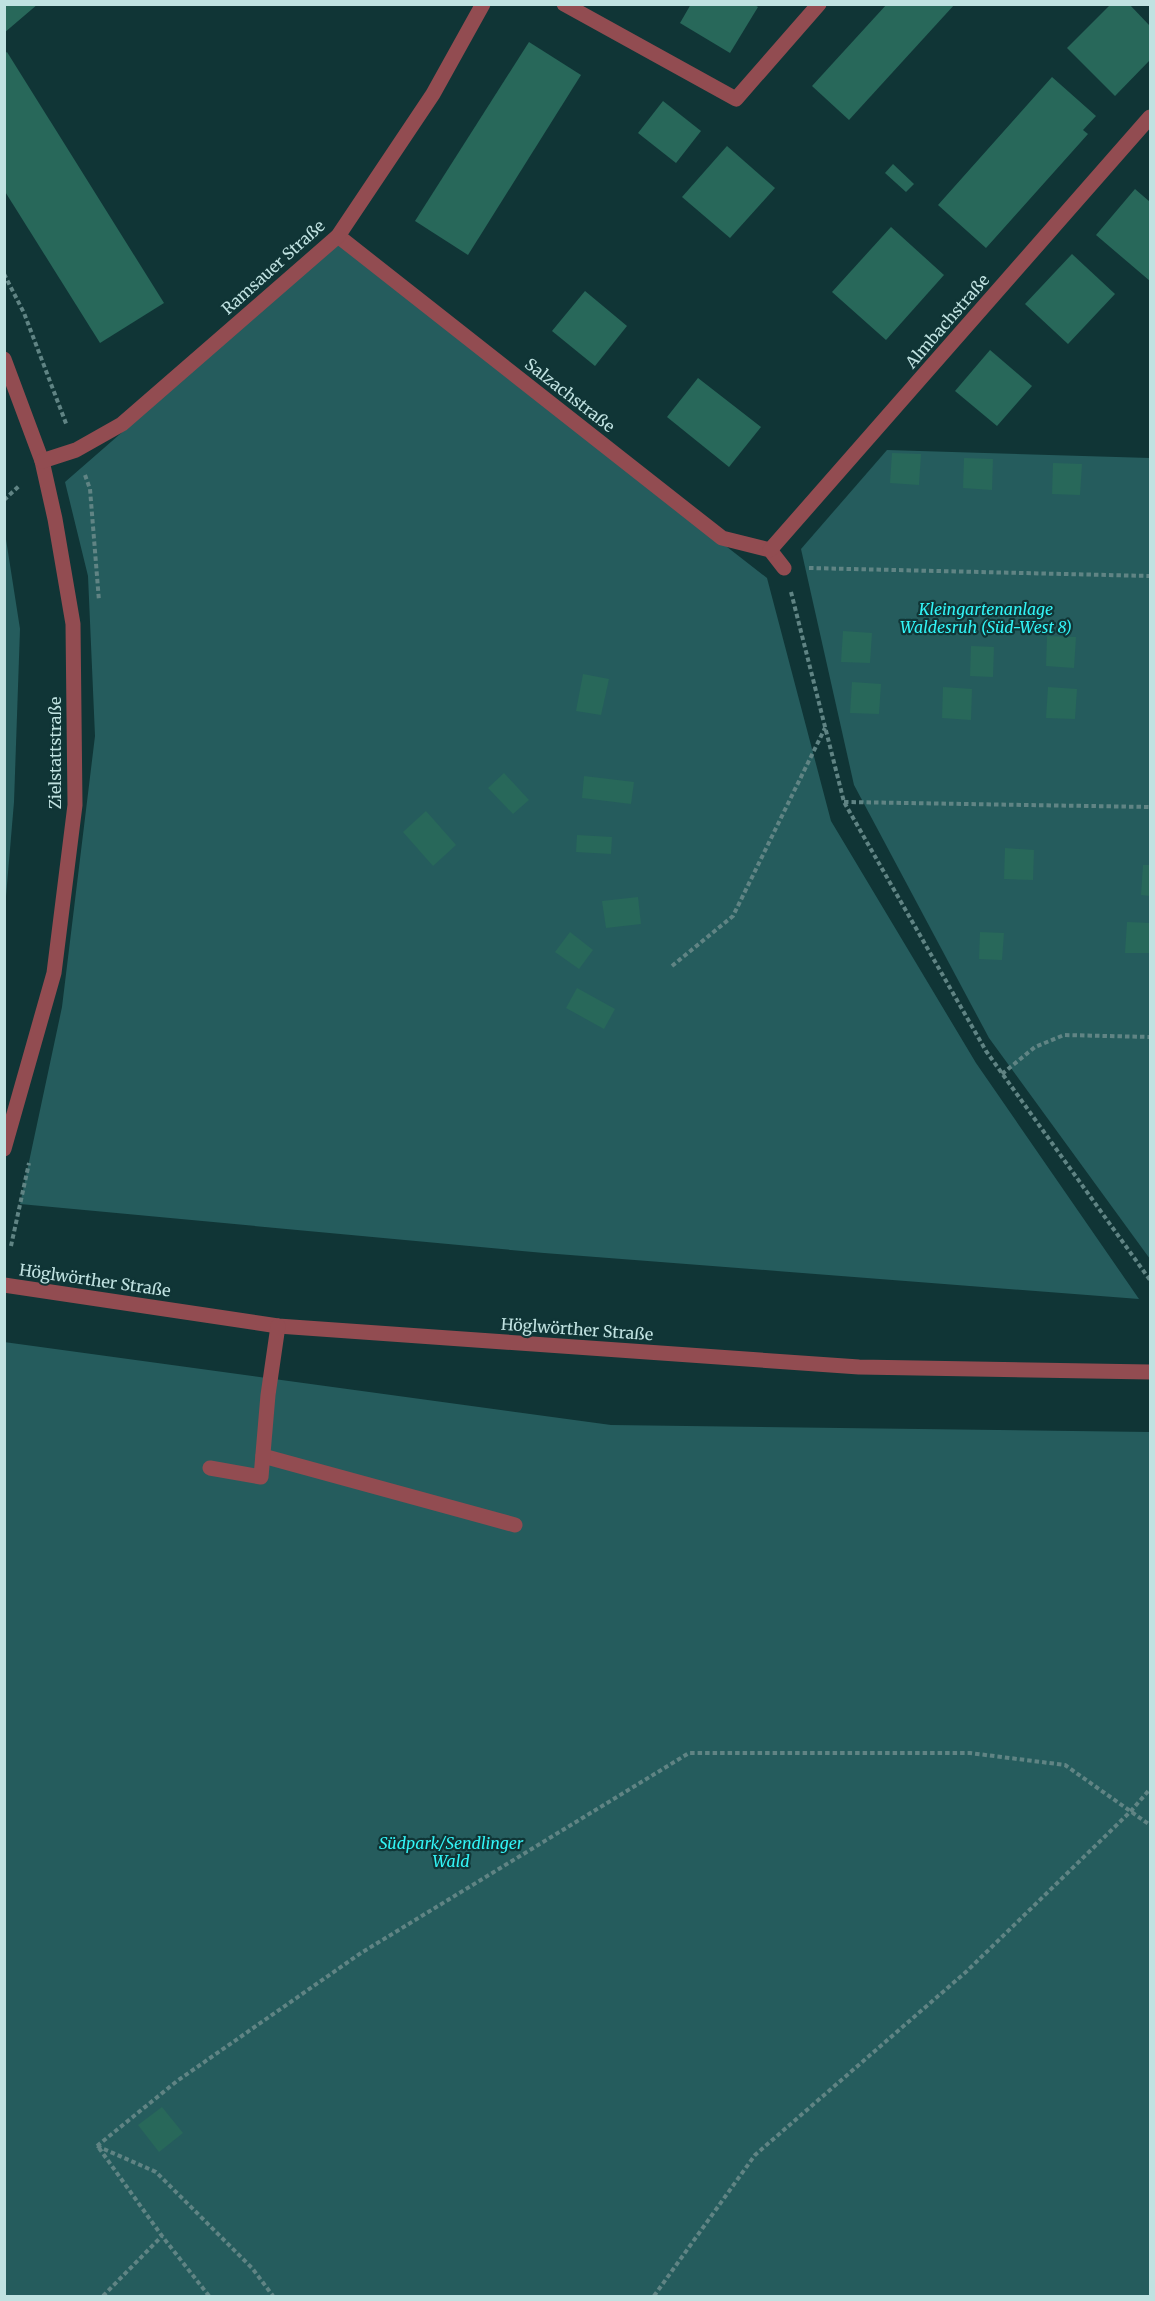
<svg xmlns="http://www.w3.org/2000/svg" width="1155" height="2301" font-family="Merriweather,serif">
<rect width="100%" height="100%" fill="#103536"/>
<g fill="#255c5d">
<polygon points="338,244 767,578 831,821 976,1063 1139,1299 544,1253 20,1204 62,1007 95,736 88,576 65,482"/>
<polygon points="887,450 1150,458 1150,1259 989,1038 854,785 801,549"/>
<polygon points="5,533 20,629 14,802 5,908"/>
<polygon points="4,1342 611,1425 1150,1432 1150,2296 5,2296"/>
</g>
<g fill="#28685a">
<polygon points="4,4 38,4 4,33"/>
<polygon points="691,4 753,4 758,7 730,53 680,23"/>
<polygon points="887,4 955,4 849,120 812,86"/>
<polygon points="1111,4 1129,4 1150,26 1150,60 1115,96 1067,48"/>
<polygon points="529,42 581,75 468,255 415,221"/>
<polygon points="7,52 164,303 100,343 4,190 4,54"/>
<polygon points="1052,77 1096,116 1083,130 1088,134 986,248 938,205"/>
<polygon points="663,101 701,131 676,163 638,133"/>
<polygon points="727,146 775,188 730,238 682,197"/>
<polygon points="893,164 914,184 906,192 885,173"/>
<polygon points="1135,189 1150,202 1150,281 1096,235"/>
<polygon points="891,227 944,275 886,340 832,292"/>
<polygon points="1072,254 1115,294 1068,344 1025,304"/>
<polygon points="585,291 627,326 595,366 552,331"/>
<polygon points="990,350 1032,386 997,426 955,391"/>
<polygon points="698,378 761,427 729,467 667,417"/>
<polygon points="892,453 921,454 919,485 890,483"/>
<polygon points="964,458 993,459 992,490 963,488"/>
<polygon points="1053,463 1082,464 1080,495 1052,494"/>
<polygon points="843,631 872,633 870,663 841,662"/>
<polygon points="1047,636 1076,637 1074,668 1046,666"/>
<polygon points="971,646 994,647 993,677 970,676"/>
<polygon points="583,674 609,679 601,715 576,711"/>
<polygon points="852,682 881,684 879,714 850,713"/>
<polygon points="943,687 972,689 971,720 942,718"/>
<polygon points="1048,687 1077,689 1075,719 1046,718"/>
<polygon points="504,773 529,800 513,814 488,788"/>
<polygon points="584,776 634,782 631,804 582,798"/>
<polygon points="426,811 456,845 433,866 403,832"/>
<polygon points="577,835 612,837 611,854 576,852"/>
<polygon points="1005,848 1034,850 1033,880 1004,879"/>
<polygon points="1143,865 1150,865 1150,896 1141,895"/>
<polygon points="638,897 641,924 606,928 602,901"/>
<polygon points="1127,922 1150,923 1150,953 1125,953"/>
<polygon points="570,932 593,950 579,969 555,952"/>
<polygon points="980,932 1004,933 1002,960 979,959"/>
<polygon points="577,988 615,1009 604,1029 566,1008"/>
<polygon points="162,2107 183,2133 159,2152 138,2125"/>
</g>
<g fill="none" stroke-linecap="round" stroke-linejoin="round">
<g stroke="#608484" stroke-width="4" stroke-dasharray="4.5 3" stroke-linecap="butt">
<polyline points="4,274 24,313 67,426"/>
<polyline points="85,475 90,489 99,601"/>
<polyline points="4,500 19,486"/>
<polyline points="809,568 1150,576"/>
<polyline points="791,592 844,802 986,1051 1150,1280"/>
<polyline points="844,802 1150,807"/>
<polyline points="672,966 733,916 825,728"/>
<polyline points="1002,1074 1035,1047 1064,1035 1150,1037"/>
<polyline points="11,1246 29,1163"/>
<polyline points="97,2146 177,2081 361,1953 689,1753 970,1753 1065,1765 1150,1825"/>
<polyline points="97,2146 156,2172 252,2268 273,2296"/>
<polyline points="99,2148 162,2236 209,2296"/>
<polyline points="103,2296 162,2236"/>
<polyline points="654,2296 755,2155 967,1971 1131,1811 1150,1789"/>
</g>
<g stroke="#924c51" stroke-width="15">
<polyline points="564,4 736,99 819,4"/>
<polyline points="338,236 722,538 770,550 784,568"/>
<polyline points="4,359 42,461 55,519 73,624 75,805 54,973 4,1149"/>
<polyline points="42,461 76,450 122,424 338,236 433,94 483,4"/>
<polyline points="770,550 1150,117"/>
<polyline points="4,1285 278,1326 859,1367 1150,1372"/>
<polyline points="263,1456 515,1525"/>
<polyline points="210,1468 261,1477 268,1395 278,1326"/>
</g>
</g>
<g text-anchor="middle" stroke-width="4.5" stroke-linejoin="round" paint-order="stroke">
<g font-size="16" fill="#c0e2e1" stroke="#103536">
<text transform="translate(273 267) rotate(-42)" y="6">Ramsauer Straße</text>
<text transform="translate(947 321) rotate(-49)" y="6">Almbachstraße</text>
<text transform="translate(570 395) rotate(38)" y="6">Salzachstraße</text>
<text transform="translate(55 753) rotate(-90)" y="6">Zielstattstraße</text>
<text transform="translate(95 1280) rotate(8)" y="6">Höglwörther Straße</text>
<text transform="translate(577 1329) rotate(4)" y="6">Höglwörther Straße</text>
</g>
<g font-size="16" font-style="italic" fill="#32f4f6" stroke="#103536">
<text x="986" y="615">Kleingartenanlage<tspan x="986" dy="18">Waldesruh (Süd-West 8)</tspan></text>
<text x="451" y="1849">Südpark/Sendlinger<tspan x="451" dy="18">Wald</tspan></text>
</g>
</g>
<rect width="1155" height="2301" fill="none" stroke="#c0e2e1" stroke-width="12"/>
</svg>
